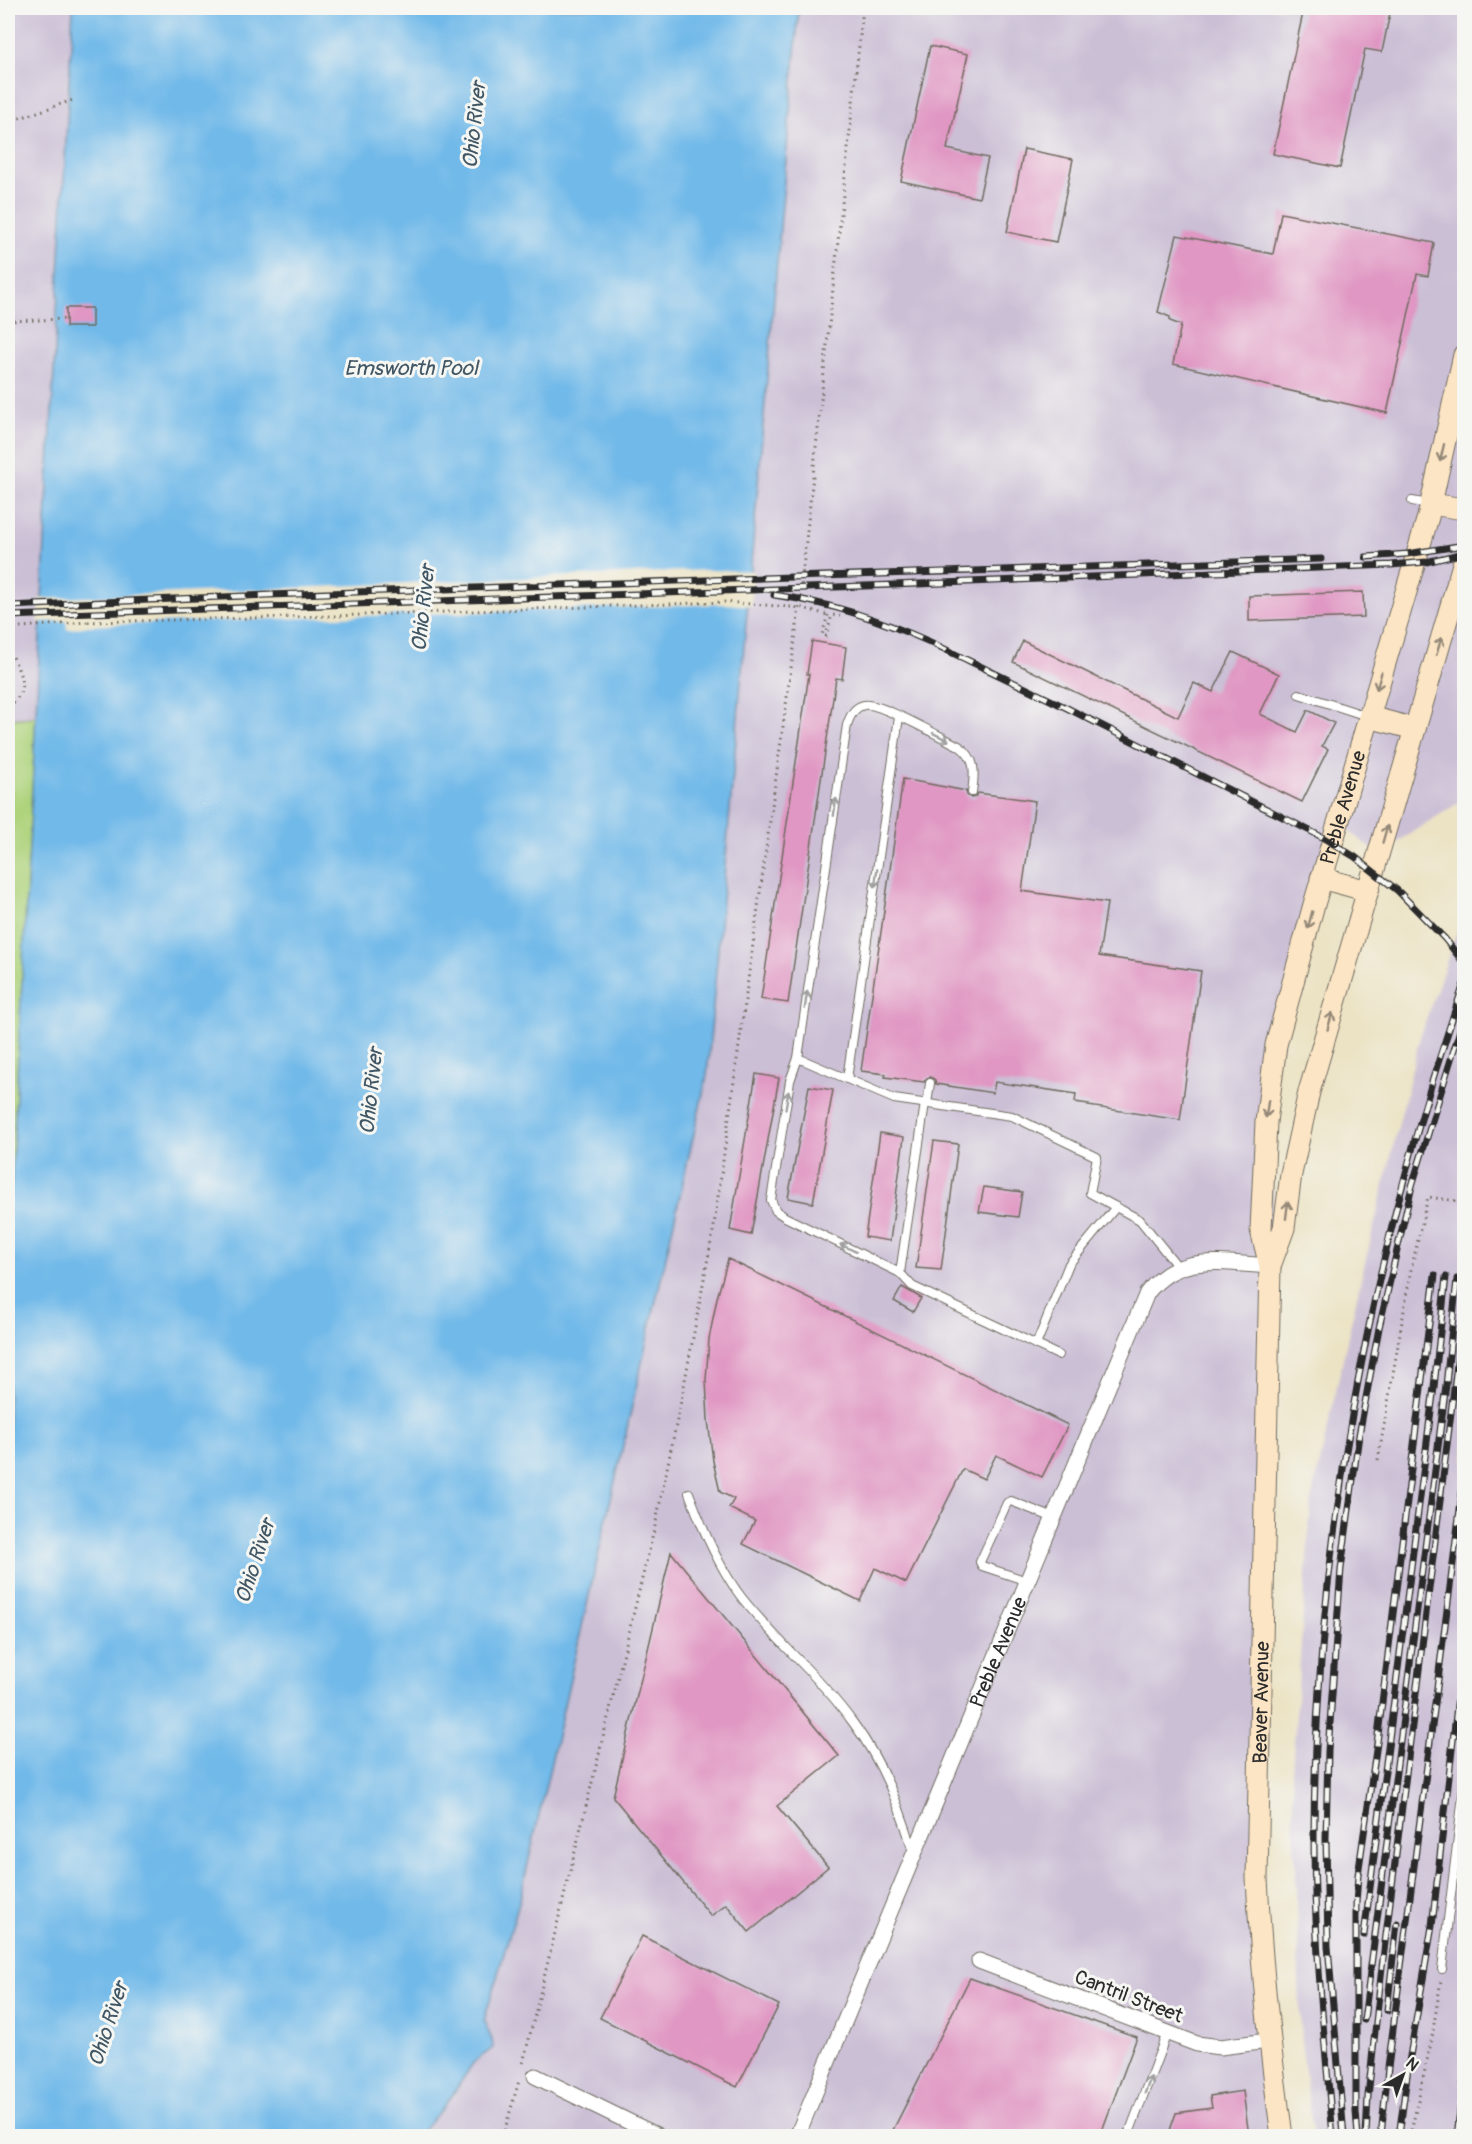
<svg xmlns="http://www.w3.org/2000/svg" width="1472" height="2144" font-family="Pangolin,sans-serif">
<rect width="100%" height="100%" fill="#f6f6f2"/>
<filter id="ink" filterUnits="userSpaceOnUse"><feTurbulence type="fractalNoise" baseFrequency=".0167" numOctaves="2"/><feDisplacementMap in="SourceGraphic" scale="12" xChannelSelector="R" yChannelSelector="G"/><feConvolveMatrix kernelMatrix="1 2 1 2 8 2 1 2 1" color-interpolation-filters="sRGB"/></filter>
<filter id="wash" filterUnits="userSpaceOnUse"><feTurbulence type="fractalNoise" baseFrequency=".008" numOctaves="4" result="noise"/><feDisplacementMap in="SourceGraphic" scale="24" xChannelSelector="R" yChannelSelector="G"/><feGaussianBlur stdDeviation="1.35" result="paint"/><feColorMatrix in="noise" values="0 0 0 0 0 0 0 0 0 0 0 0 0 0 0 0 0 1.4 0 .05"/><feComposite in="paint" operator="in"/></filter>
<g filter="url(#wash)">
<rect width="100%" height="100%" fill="#ece3c4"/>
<g fill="#cbbfd5">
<polygon points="8,8 73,8 36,717 8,719"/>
<polygon points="799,8 1464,8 1464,799 1379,854 1338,823 1276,1045 1257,1878 1282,2136 424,2136 422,2132 451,2097 473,2063 482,2058 492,2040 484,2022 520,1899 707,1076"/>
<polygon points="1464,912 1464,2136 1313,2136 1301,2040 1292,1771 1311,1502 1360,1283 1420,1037"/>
</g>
<polygon fill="#aed37c" stroke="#6c7f54" stroke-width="1.5" points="36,717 11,1190 8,1200 8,719"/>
<polygon fill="#71b9e9" stroke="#4e728a" stroke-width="1.5" points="73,8 799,8 707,1076 520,1899 484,2021 492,2040 493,2048 473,2063 451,2097 422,2132 424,2136 8,2136 8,1200 11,1190"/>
<polygon fill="#ece3c4" points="707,570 754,571 751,606 725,604 158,623 88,626 67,630 66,621 38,622 39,599"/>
<g id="blocks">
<g fill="#e097c3">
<polygon points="1304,8 1391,8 1382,52 1365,49 1340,168 1273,154"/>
<polygon points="930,46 968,54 947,149 988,158 979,198 901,181"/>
<polygon points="1024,149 1073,159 1056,242 1007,232"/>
<polygon points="1281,213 1434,243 1428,276 1417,274 1387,413 1173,364 1181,325 1170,321 1170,317 1158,312 1177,235 1273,254"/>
<rect x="66" y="308" width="26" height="19"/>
<polygon points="1363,592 1364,617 1249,621 1249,596"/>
<polygon points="812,641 846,647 842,679 836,678 788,1003 761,999 809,674 807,674"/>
<polygon points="1023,641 1178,717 1194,683 1213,692 1233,652 1279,674 1260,714 1297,732 1308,710 1334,723 1322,746 1328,749 1302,802 1013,662"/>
<polygon points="903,779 966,791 967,795 971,798 975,797 978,793 1035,801 1022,891 1107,903 1099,956 1201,971 1180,1120 1088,1106 1089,1104 1075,1102 1076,1094 995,1082 993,1093 936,1084 935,1080 931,1077 927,1078 924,1082 885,1077 886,1074 861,1071"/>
<polygon points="756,1074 779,1078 751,1235 730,1230"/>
<polygon points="809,1086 833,1090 813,1203 788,1198"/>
<polygon points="880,1133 904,1137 890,1241 865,1237"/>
<polygon points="934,1141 958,1144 941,1270 916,1268"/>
<polygon points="984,1187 1022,1192 1018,1217 979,1212"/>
<polygon points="728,1259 1068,1425 1042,1477 996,1455 984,1479 963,1469 906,1583 875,1568 860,1601 743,1544 755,1521 729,1508 734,1499 720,1492 713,1461 708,1420 706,1380 709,1339 717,1298"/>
<polygon points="902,1287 921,1298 913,1312 894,1301"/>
<polygon points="671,1552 839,1756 777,1806 828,1867 749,1932 726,1904 711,1916 613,1797"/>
<polygon points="642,1936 779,2005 737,2087 600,2018"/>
<polygon points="970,1978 1137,2037 1100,2136 890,2136"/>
<polygon points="1243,2091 1249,2136 1168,2136 1176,2113 1212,2108 1210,2096"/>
</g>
</g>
</g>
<g filter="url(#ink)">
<use href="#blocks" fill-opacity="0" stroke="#6f6b61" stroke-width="1.5"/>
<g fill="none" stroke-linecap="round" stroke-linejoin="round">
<defs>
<g id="lane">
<polyline points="1412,501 1429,504"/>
<polyline points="1299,694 1367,716"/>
<path d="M972,792C975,772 976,758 959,746C942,738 878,701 864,705C854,707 850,716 847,725L798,1058L790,1081L771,1200L776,1211L785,1217L900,1273L912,1286L1058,1355"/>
<polyline points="798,1058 894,1099 1012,1116 1097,1157 1090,1193 1140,1220 1178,1267"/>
<polyline points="847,1079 899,717"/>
<polyline points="927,1104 930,1083"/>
<polyline points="900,1273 925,1103"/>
<polyline points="1036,1345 1069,1264 1116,1207"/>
<path d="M689,1493C702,1528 719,1568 742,1598C777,1642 821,1678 854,1724C882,1762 900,1806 913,1851"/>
<polyline points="1027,1581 982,1566 980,1562 1007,1503 1011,1501 1054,1518"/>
<polyline points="1442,1969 1464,1787"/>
<polyline points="1128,2136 1167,2033"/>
</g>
<g id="street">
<polyline points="979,1961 1197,2044 1220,2047 1268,2041"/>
<polyline points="535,2076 658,2136"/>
<path id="s1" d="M797,2136L1147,1293C1180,1251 1223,1264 1270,1266"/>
</g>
<g id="secondary">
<polyline points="1431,504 1464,509"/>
<polyline points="1369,717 1415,729"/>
<polyline points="1321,878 1368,891"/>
<polyline points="1270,1266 1284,1228 1291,1174 1309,1092 1464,561"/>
<path id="s2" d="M1282,2136C1270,2050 1261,1965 1257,1878L1270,1266L1261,1230L1266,1122L1276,1045L1313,908L1428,517L1464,355"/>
</g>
</defs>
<use href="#lane" stroke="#6f6b61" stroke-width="10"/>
<use href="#street" stroke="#6f6b61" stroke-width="17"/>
<use href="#secondary" stroke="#6f6b61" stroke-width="23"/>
<g stroke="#6f6b61" stroke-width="3" stroke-dasharray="1.5 4.5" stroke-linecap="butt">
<polyline points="8,122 73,100"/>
<polyline points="8,321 66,319"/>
<polyline points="828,615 822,635 826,636 832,615 840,616"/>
<polyline points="8,628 88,622"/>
<path d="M8,654L13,657C23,680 28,690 8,708"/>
<polyline points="1378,1460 1411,1270 1428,1197 1464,1202"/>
<polyline points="523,2063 656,1522 683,1391 714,1226 797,625 863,8"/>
<polyline points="503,2136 519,2081"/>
<polyline points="1410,2136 1431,2043 1441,1980"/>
</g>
<use href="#lane" stroke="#fff" stroke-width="8"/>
<use href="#street" stroke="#fff" stroke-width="15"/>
<use href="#secondary" stroke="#fce5c4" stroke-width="21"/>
<defs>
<g id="rail">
<polyline points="1366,557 1407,554 1458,546"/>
<path d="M774,595C831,603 878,619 930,642L1067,708L1322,837L1355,857L1398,891L1445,939L1464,963"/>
<polyline points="8,606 269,595 1321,559"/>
<polyline points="8,616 893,585 1391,565 1426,562 1464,553"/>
<polyline points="1364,1935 1434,1387 1446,1277"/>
<polyline points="1387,2010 1397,1923"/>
<polyline points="1364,2020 1446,1385 1457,1279"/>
<path d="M1333,2136C1324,2037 1314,1937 1314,1837C1315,1547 1369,1258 1464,984"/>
<polyline points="1344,2136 1328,1946 1326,1838 1328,1751 1341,1569 1359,1435 1379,1328 1412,1186 1464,1017"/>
<polyline points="1358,2136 1356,2112 1356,1904 1358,1875 1377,1743 1435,1275"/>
<polyline points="1366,2136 1368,2096 1382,1967 1464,1308"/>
<polyline points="1381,2136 1388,2068 1464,1478"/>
<polyline points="1399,2136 1408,2068 1432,1926 1464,1644"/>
<polyline points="1457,2136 1464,2077"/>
</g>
</defs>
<use href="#rail" stroke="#2b2b2b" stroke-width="7"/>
<use href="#rail" stroke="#f6f6f2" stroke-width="4.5" stroke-dasharray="14" stroke-linecap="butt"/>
<polyline stroke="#6f6b61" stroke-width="3" stroke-dasharray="1.5 4.5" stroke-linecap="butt" points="88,622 334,616 725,602 803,608 828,615"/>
</g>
<defs><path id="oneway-shaft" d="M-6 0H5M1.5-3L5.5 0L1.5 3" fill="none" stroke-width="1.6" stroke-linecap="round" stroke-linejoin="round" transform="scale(1.5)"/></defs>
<g stroke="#948878">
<use href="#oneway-shaft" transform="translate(1442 453) rotate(103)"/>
<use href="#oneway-shaft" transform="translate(1439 646) rotate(-74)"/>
<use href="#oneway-shaft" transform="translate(1379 681) rotate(106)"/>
<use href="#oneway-shaft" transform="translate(1385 834) rotate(-74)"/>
<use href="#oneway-shaft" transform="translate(1310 920) rotate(105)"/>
<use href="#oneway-shaft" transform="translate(1330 1021) rotate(-74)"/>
<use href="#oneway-shaft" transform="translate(1267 1109) rotate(98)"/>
<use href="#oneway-shaft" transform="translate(1287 1210) rotate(-83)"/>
</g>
<g stroke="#a0a0a0">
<use href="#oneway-shaft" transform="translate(941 737) rotate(26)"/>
<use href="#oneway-shaft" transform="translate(835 807) rotate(-82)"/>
<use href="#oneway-shaft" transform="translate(876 878) rotate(98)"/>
<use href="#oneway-shaft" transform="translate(806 1000) rotate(-82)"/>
<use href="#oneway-shaft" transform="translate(787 1100) rotate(-80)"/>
<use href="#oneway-shaft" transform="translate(848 1248) rotate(-154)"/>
<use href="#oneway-shaft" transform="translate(1148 2085) rotate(-69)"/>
</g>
</g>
<g text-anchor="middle" stroke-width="6" stroke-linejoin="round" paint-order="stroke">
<g font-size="20" fill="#2b2b2b" stroke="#f6f6f2">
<text dy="7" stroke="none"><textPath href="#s2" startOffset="1341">Preble Avenue</textPath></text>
<text dy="7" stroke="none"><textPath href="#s1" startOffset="524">Preble Avenue</textPath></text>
<text dy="7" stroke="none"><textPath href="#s2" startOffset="435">Beaver Avenue</textPath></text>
<text transform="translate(1129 1996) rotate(21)" y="7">Cantril Street</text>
</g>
<g font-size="21" font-style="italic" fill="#405664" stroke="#f6f6f2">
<text transform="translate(474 125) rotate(-84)" y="7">Ohio River</text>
<text x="411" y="375">Emsworth Pool</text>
<text transform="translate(423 608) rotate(-84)" y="7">Ohio River</text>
<text transform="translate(371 1091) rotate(-84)" y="7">Ohio River</text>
<text transform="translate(255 1561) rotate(-72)" y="7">Ohio River</text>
<text transform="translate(108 2024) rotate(-72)" y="7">Ohio River</text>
</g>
</g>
<rect width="1472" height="2144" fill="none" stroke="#f6f6f2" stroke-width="30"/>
<g transform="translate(1403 2075) rotate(40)" stroke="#f6f6f2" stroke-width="4.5" paint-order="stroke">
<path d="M0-4.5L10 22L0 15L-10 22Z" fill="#2b2b2b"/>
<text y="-9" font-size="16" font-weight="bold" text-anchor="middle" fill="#2b2b2b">N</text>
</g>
</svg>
